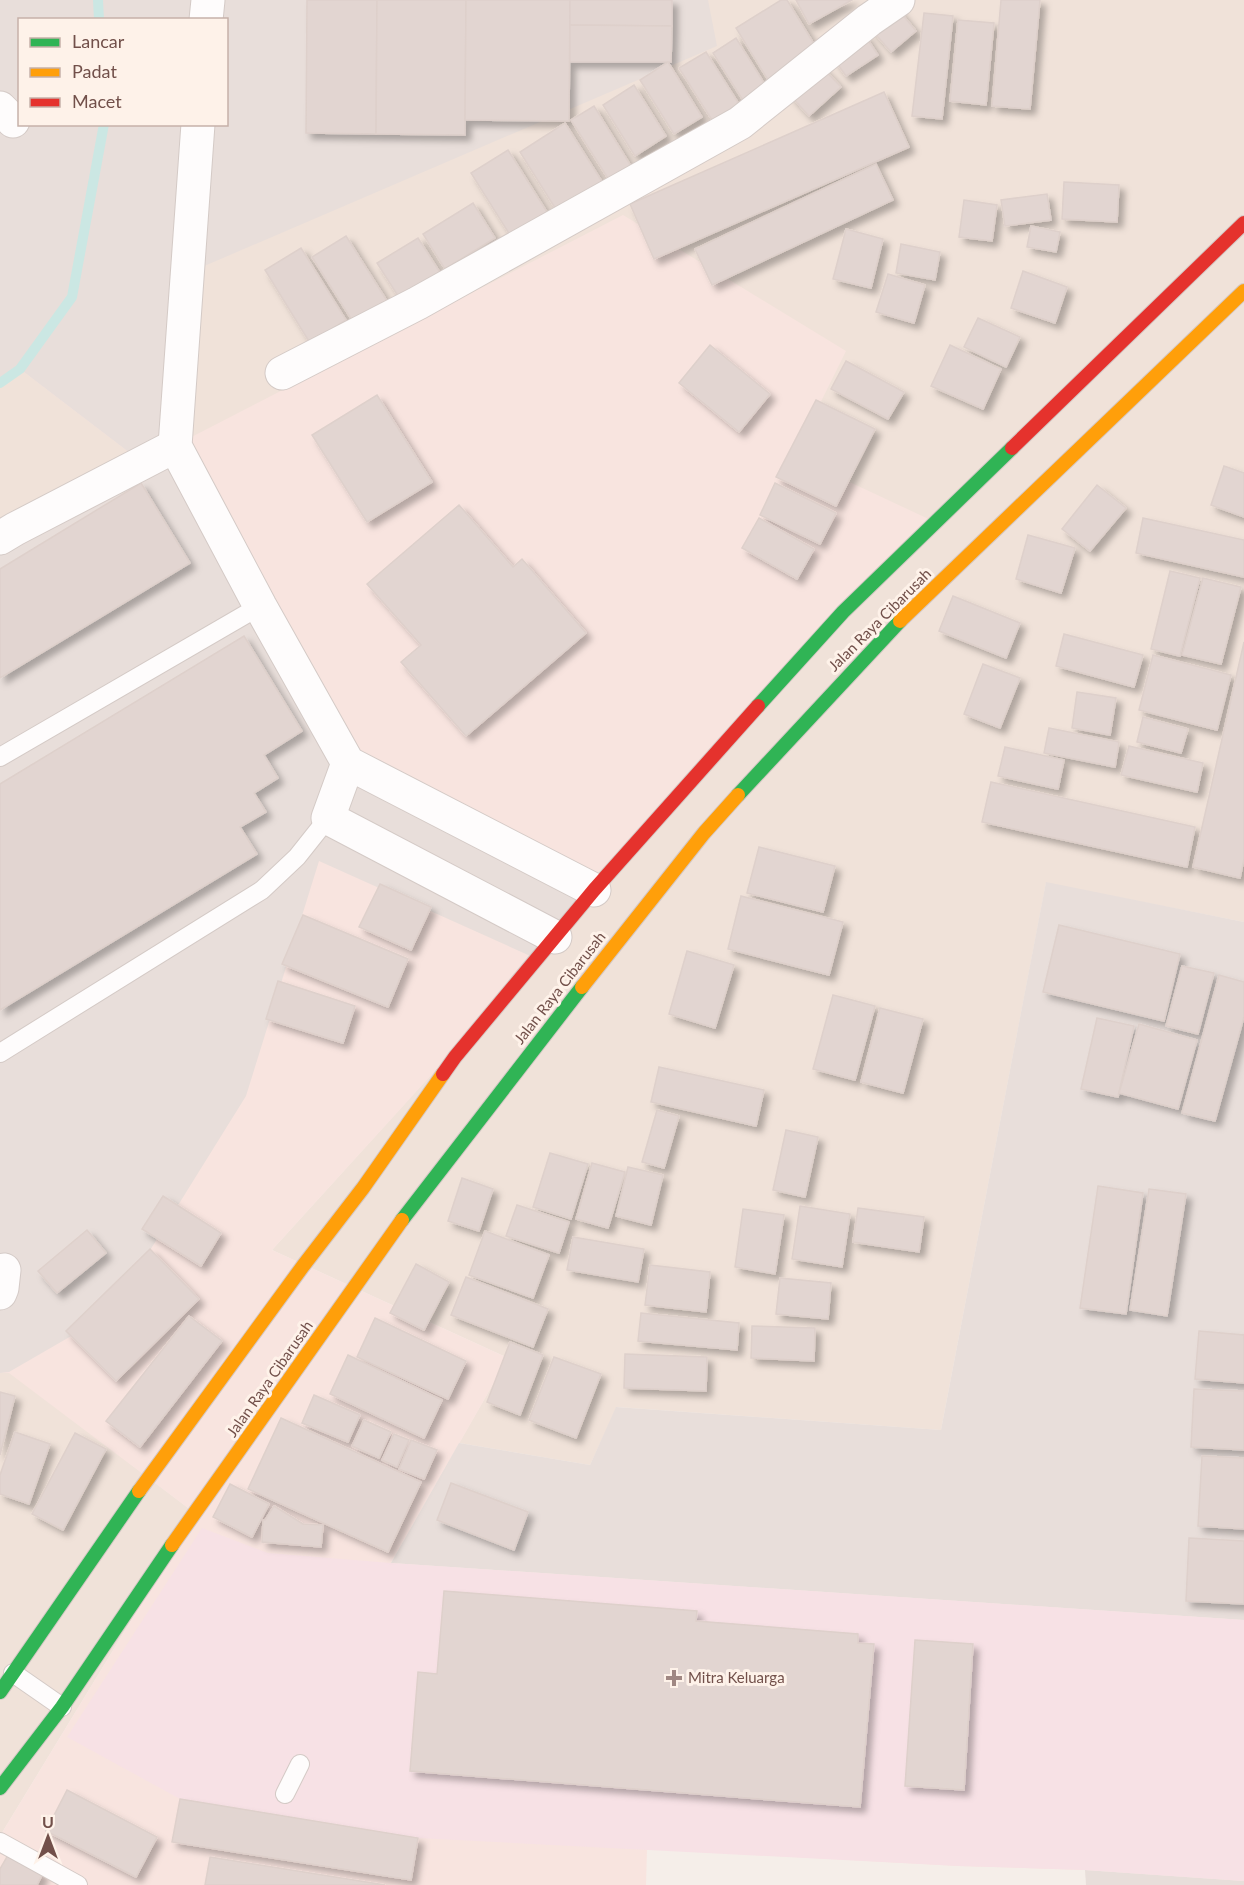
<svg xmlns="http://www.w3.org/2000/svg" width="1244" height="1885" font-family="Lato,sans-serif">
<defs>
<filter id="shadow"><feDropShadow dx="5.5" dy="5.5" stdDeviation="3" flood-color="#0004"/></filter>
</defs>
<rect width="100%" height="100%" fill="#f5eee9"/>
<path fill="#f0e2d9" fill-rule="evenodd" d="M0,0H1244V922L1046,883L941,1430L617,1407L590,1465L459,1443L508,1358L272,1250L536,959L10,1372L196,1514L0,1836ZM20,20H226V124H20Z"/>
<polygon fill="#f8e4df" points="623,215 846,351 794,456 935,522 272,1250 508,1358 391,1563 1244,1620 1244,1881 1085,1870 959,1866 647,1849 646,1885 0,1885 0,1836 196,1514 9,1373 0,1373 143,463 20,369 176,445"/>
<g fill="#e8deda" fill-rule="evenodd">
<path d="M0,0H708L717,46L188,273L175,446L348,763L594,890L537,959L319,861L246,1096L111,1313L9,1372L0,1373V546L143,463L20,369L0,383ZM20,20H226V124H20Z"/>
<polygon points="1046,882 1244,922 1244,1620 391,1563 459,1443 590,1465 616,1407 941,1430"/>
<polygon points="1085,1870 1244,1881 1244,1885 1086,1885"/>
</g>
<polygon fill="#f7e1e5" points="202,1528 268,1553 391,1563 1244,1620 1244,1881 1085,1870 959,1866 418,1838 180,1799 67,1737"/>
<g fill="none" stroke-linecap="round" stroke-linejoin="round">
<g stroke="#cbe7e3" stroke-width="10">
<polyline points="98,0 99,20"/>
<polyline points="0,383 20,369 72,297 104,124"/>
</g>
</g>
<g fill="#e2d5d1" stroke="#ded0cb" stroke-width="1.5" filter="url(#shadow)">
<polygon points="307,0 377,0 376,134 306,133"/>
<polygon points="377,0 466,0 465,135 376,134"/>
<polygon points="466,0 570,0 569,121 465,120"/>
<polygon points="570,0 672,0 672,26 570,25"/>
<polygon points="781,0 787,0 819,52 770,83 736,28"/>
<polygon points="796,0 852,0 809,24"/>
<polygon points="1001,0 1040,0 1030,109 992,106"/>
<polygon points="896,7 916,31 891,52 871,29"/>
<polygon points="924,13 953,16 942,119 912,116"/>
<polygon points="958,20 994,23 986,105 950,101"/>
<polygon points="570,25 672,26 671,62 570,62"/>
<polygon points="864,34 878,55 846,76 831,55"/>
<polygon points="736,38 769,91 746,105 713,53"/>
<polygon points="706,52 739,104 712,120 679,68"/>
<polygon points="668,62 702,117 674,134 640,80"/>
<polygon points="820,65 841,87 809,116 789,94"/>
<polygon points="634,85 666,136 635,156 603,105"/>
<polygon points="884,92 909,147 654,259 630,204"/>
<polygon points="594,106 631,166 609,180 571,120"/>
<polygon points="565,123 608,191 562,219 520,152"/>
<polygon points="508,150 547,212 510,235 471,173"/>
<polygon points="876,164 893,200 712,285 695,249"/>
<polygon points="1064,182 1119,185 1117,222 1062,219"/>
<polygon points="1047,194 1051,220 1005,226 1001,200"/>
<polygon points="964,200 997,205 992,241 959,237"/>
<polygon points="473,203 495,238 445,269 423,234"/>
<polygon points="1031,226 1060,232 1056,252 1027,247"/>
<polygon points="846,229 883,239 871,288 833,279"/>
<polygon points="346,236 389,304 355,325 312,257"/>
<polygon points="418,238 441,274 400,299 377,263"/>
<polygon points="901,244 940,252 935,280 896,273"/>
<polygon points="301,248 346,320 310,343 265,270"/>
<polygon points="1023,271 1067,287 1055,323 1011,308"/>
<polygon points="888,274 925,285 914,323 876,312"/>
<polygon points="978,318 1020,337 1006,367 964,347"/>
<polygon points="710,345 770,394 739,432 679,383"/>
<polygon points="950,345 1001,369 983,409 931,386"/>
<polygon points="846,361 904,392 888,419 831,389"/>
<polygon points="377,395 432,482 367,522 312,435"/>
<polygon points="816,400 875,429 836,506 776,477"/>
<polygon points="1224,466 1244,473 1244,517 1211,505"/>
<polygon points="141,483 190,563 0,678 0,569"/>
<polygon points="775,483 836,513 820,544 760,515"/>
<polygon points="1097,485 1126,508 1090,551 1062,529"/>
<polygon points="459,505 513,567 522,559 586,633 466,736 401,662 421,645 367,584"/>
<polygon points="759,518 814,549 797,579 742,548"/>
<polygon points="1143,518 1244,540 1244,577 1136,553"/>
<polygon points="1028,535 1075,548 1061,593 1016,579"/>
<polygon points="1170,571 1200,578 1180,656 1151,649"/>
<polygon points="1203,578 1241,587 1221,664 1182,655"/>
<polygon points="953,596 1020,623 1006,658 939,631"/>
<polygon points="1064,634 1143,655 1134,687 1056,666"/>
<polygon points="244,636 302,731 264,755 278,778 254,793 266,812 240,827 257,854 0,1010 0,784"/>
<polygon points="1244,642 1244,859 1240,878 1193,867"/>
<polygon points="1153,655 1231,675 1217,730 1139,710"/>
<polygon points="983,664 1020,678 1000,728 964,714"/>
<polygon points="1077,692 1116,698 1110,735 1072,728"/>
<polygon points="1143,717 1188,729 1181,753 1137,742"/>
<polygon points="1049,728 1119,742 1115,767 1044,753"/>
<polygon points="1129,746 1203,763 1197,792 1121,775"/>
<polygon points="1005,747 1064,760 1058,789 998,776"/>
<polygon points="991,782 1195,827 1187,867 982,822"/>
<polygon points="759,847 835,866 823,912 747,893"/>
<polygon points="380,884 431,907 411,950 359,927"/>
<polygon points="741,896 843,922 829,975 728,949"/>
<polygon points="303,915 408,959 388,1007 282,964"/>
<polygon points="1059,925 1180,954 1164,1021 1043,992"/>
<polygon points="687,951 734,965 715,1028 669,1014"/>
<polygon points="1182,966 1214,973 1198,1034 1166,1026"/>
<polygon points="1219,975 1244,982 1244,1017 1215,1121 1182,1113"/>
<polygon points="278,981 355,1006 343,1043 266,1019"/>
<polygon points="833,995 875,1006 855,1080 813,1069"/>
<polygon points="880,1008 923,1019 903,1093 861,1082"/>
<polygon points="1097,1018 1134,1026 1118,1097 1081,1089"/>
<polygon points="1139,1024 1197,1040 1178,1109 1119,1093"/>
<polygon points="659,1067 764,1090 756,1126 651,1102"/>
<polygon points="657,1110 679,1116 664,1168 642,1162"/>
<polygon points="786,1130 818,1137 805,1197 773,1190"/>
<polygon points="550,1153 588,1164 571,1219 533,1207"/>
<polygon points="592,1163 625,1172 608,1228 576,1219"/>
<polygon points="628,1167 663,1175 651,1225 616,1216"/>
<polygon points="462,1178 493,1189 479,1231 448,1221"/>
<polygon points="1098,1186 1143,1193 1126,1314 1080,1308"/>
<polygon points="1149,1189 1186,1194 1167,1316 1130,1310"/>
<polygon points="163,1196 221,1233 201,1266 142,1229"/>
<polygon points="517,1205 569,1222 559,1253 506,1236"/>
<polygon points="800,1206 850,1214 842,1267 792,1259"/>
<polygon points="858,1208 924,1217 919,1252 853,1242"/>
<polygon points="743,1209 784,1215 775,1274 735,1267"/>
<polygon points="87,1230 106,1253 57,1293 38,1271"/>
<polygon points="485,1231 549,1255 533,1298 469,1275"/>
<polygon points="573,1237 644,1249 638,1282 567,1270"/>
<polygon points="150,1249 199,1299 116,1381 66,1331"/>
<polygon points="416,1264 449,1282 424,1330 390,1313"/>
<polygon points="650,1265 710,1272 706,1312 645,1305"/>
<polygon points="466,1277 548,1309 533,1347 451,1315"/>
<polygon points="780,1278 831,1283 828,1319 776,1314"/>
<polygon points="641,1313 739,1323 737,1350 638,1341"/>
<polygon points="189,1316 222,1341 140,1447 106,1421"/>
<polygon points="375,1318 466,1361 448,1399 357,1357"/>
<polygon points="752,1326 815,1328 814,1361 751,1358"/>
<polygon points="1199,1331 1244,1335 1244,1383 1195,1379"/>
<polygon points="510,1342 543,1355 520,1415 487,1402"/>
<polygon points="625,1354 707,1357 706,1391 624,1388"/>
<polygon points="348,1355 442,1400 424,1438 330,1394"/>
<polygon points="554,1357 601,1374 576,1438 529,1420"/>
<polygon points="1194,1389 1244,1391 1244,1450 1191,1447"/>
<polygon points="0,1392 15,1396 0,1455"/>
<polygon points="314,1395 360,1415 348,1442 302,1423"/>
<polygon points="281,1418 421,1482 388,1552 248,1489"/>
<polygon points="364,1420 391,1432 379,1458 352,1446"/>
<polygon points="15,1432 50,1444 29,1504 0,1494 0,1475"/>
<polygon points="75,1433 106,1449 63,1530 32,1514"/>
<polygon points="394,1434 409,1440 397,1467 382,1460"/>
<polygon points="411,1440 437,1450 424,1479 399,1469"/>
<polygon points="1202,1456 1244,1458 1244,1529 1198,1526"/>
<polygon points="451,1483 528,1512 514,1550 437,1520"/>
<polygon points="230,1484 269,1504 252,1537 213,1517"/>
<polygon points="274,1506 303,1524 323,1525 321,1547 262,1542 263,1520 265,1520"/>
<polygon points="1189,1538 1244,1541 1244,1604 1186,1601"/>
<polygon points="444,1591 697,1611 696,1621 858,1634 858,1643 874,1644 860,1807 410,1771 418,1672 437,1674"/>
<polygon points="915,1640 973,1644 964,1790 905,1786"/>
<polygon points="67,1790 157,1837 136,1877 46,1831"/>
<polygon points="180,1799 418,1838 411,1880 172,1842"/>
<polygon points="8,1855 43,1873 37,1885 0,1885 0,1869"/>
<polygon points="210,1857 385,1885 205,1885"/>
</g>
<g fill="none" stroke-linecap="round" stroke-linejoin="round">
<defs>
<g id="lane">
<polyline points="0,757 260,606"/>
<polyline points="0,1053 262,890 297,857 328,818"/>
<polyline points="13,1673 62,1707"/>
<polyline points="285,1794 300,1764"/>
<polyline points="0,1842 78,1885"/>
</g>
<g id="street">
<polyline points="206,20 208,0"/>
<polyline points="0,108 13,121"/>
<polyline points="198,124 175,446 260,606 348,763 594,890"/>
<polyline points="282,373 418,303 740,123 869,20 898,0"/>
<polyline points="0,538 15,529 175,446"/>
<polyline points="348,763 328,818 555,937"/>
<polyline points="0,1293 2,1288 4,1270"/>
</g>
<g id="fast">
<polyline points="758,706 843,612 1012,448"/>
<polyline points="738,795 900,621"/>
<polyline points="402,1220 582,987"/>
<polyline points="0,1692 139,1491"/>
<polyline points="0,1788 62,1707 172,1545"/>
</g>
<g id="slow">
<polyline points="900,621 1244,291"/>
<polyline points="582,987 704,833 738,795"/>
<polyline points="139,1491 303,1266 363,1188 443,1074"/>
<polyline points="172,1545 402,1220"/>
</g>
<g id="jam">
<polyline points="1012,448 1244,223"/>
<polyline points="443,1074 455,1057 594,890 758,706"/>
</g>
</defs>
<use href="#lane" stroke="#d4cac6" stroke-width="20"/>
<use href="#street" stroke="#d4cac6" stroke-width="35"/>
<use href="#fast" stroke="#d4c8c5" stroke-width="16"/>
<use href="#slow" stroke="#d4c8c5" stroke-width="16"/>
<use href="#jam" stroke="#d4c8c5" stroke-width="16"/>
<use href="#lane" stroke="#fefcfc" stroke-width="18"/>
<use href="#street" stroke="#fefcfc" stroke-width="33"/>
<use href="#fast" stroke="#30b455" stroke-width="14"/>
<use href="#slow" stroke="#ff9f0a" stroke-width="14"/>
<use href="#jam" stroke="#e5322d" stroke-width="14"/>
</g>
<path fill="#a08782" stroke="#fef2e9" stroke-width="2" d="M671 1669h6v6h6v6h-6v6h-6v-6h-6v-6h6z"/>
<g text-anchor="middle" stroke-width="6" stroke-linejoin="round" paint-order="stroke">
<g font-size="15" fill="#72504a" stroke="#fef2e9">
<text transform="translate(880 620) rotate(-45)" y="5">Jalan Raya Cibarusah</text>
<text transform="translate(560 988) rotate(-52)" y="5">Jalan Raya Cibarusah</text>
<text transform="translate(270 1379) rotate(-55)" y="5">Jalan Raya Cibarusah</text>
</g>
<g font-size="15" fill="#72504a" stroke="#fef2e9" text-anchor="start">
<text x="688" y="1683">Mitra Keluarga</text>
</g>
</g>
<rect x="18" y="18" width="210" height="108" fill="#fef2e9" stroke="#c6b1a9" stroke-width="1.5"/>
<rect x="30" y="38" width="30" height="9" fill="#30b455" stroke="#c6b1a9" stroke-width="1.5"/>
<text x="72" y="48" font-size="18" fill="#72504a">Lancar</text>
<rect x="30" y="68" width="30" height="9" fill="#ff9f0a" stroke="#c6b1a9" stroke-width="1.5"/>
<text x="72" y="78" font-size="18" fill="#72504a">Padat</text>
<rect x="30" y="98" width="30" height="9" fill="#e5322d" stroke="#c6b1a9" stroke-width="1.5"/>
<text x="72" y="108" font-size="18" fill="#72504a">Macet</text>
<g transform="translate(48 1837)" stroke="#fef2e9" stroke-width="4.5" paint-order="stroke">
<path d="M0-4.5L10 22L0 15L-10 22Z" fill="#72504a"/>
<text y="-9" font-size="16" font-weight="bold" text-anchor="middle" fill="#72504a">U</text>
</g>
</svg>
